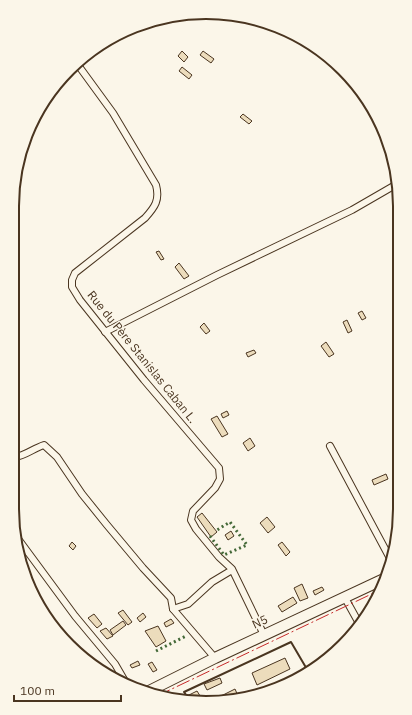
<svg xmlns="http://www.w3.org/2000/svg" width="412" height="715" font-family="'IBM Plex Sans',sans-serif">
<rect width="100%" height="100%" fill="#fbf6e9"/>
<g fill="#ecdcbc" stroke="#4a3520">
<polygon points="182,51 188,57 184,62 178,56"/>
<polygon points="203,51 214,59 211,63 200,55"/>
<polygon points="182,67 192,75 189,79 179,71"/>
<polygon points="243,114 252,121 249,124 240,117"/>
<polygon points="159,251 164,259 161,260 156,252"/>
<polygon points="179,263 189,276 184,279 175,267"/>
<polygon points="362,311 366,318 362,320 358,313"/>
<polygon points="347,320 352,331 348,333 343,322"/>
<polygon points="204,323 210,331 206,334 200,327"/>
<polygon points="326,342 334,354 329,357 321,346"/>
<polygon points="254,350 256,353 248,357 246,353"/>
<polygon points="227,411 229,415 223,418 221,414"/>
<polygon points="217,416 228,434 222,437 211,419"/>
<polygon points="250,438 255,446 248,451 243,443"/>
<polygon points="386,474 388,479 374,485 372,480"/>
<polygon points="202,513 217,532 211,537 197,517"/>
<polygon points="267,517 275,527 268,533 260,523"/>
<polygon points="231,531 234,536 228,540 225,535"/>
<polygon points="72,542 76,546 73,550 69,546"/>
<polygon points="282,542 290,552 286,556 278,545"/>
<polygon points="302,584 308,598 300,601 294,588"/>
<polygon points="322,587 324,590 315,595 313,591"/>
<polygon points="293,597 297,603 282,612 278,606"/>
<polygon points="123,610 132,622 128,625 118,613"/>
<polygon points="143,613 146,617 140,622 137,618"/>
<polygon points="94,614 102,624 97,628 88,618"/>
<polygon points="171,619 174,623 166,627 164,623"/>
<polygon points="123,621 126,625 113,635 110,630"/>
<polygon points="158,626 166,641 156,647 145,631"/>
<polygon points="106,628 113,636 107,639 100,631"/>
<polygon points="285,658 290,669 257,685 252,673"/>
<polygon points="138,661 140,665 132,668 130,665"/>
<polygon points="152,662 157,670 153,672 148,664"/>
<polygon points="220,678 222,683 207,690 204,684"/>
<polygon points="235,689 239,698 218,703 209,702"/>
<polygon points="197,691 202,699 198,701 192,700 189,695"/>
</g>
<g fill="none" stroke-linecap="round" stroke-linejoin="round">
<defs>
<g id="street">
<path d="M78,65L113,113L156,185C160,200 155,207 145,218L75,273L72,280V287L80,300L144,380L219,468L220,479L215,488L193,511L191,520L196,529L219,557L232,569L264,635"/>
<polyline points="105,332 217,275 352,210 397,184"/>
<polyline points="330,446 392,562"/>
<path d="M12,454L15,457C25,456 34,448 44,445L57,457L82,494L107,525L143,568L171,598L173,609L215,658"/>
<polyline points="16,536 75,616 115,664 126,683"/>
<polyline points="345,598 360,625"/>
<polyline points="173,609 188,604 212,582 232,570"/>
<polyline points="153,689 159,697"/>
</g>
<polyline id="primary" points="147,692 215,658 386,578"/>
</defs>
<use href="#street" stroke="#4a3520" stroke-width="8"/>
<use href="#primary" stroke="#4a3520" stroke-width="12"/>
<use href="#street" stroke="#fbf6e9" stroke-width="6"/>
<use href="#primary" stroke="#fbf6e9" stroke-width="10"/>
<g stroke="#436837" stroke-width="3" stroke-dasharray="2 3" stroke-linecap="butt">
<polyline points="210,536 224,555 247,545 230,522 217,530"/>
<polyline points="156,651 186,636"/>
</g>
<polyline stroke="#4a3520" stroke-width="2" points="190,700 184,692 291,642 308,671"/>
<polyline stroke="#c62828" stroke-width="1" stroke-dasharray="14 3 2 3" stroke-linecap="butt" points="157,696 380,590"/>
</g>
<g text-anchor="middle" stroke-width="3" stroke-linejoin="round" paint-order="stroke">
<g font-size="12" fill="#4a3520" stroke="#fbf6e9">
<text transform="translate(142 357) rotate(51)" y="4">Rue du Père Stanislas Caban L.</text>
<text transform="translate(260 622) rotate(-25)" y="4">N5</text>
</g>
</g>
<path d="M0 0H412V715H0ZM206 19H206A187 187 0 0 1 393 206V509A187 187 0 0 1 206 696H206A187 187 0 0 1 19 509V206A187 187 0 0 1 206 19Z" fill="#fbf6e9" fill-rule="evenodd"/>
<path fill="none" stroke="#4a3520" stroke-width="2" d="M206 19H206A187 187 0 0 1 393 206V509A187 187 0 0 1 206 696H206A187 187 0 0 1 19 509V206A187 187 0 0 1 206 19Z"/>
<path d="M14 695v6h107v-6" fill="none" stroke="#4a3520" stroke-width="2"/>
<text x="20" y="695" font-size="12" fill="#4a3520" stroke="#fbf6e9" stroke-width="3" paint-order="stroke">100 m</text>
</svg>
